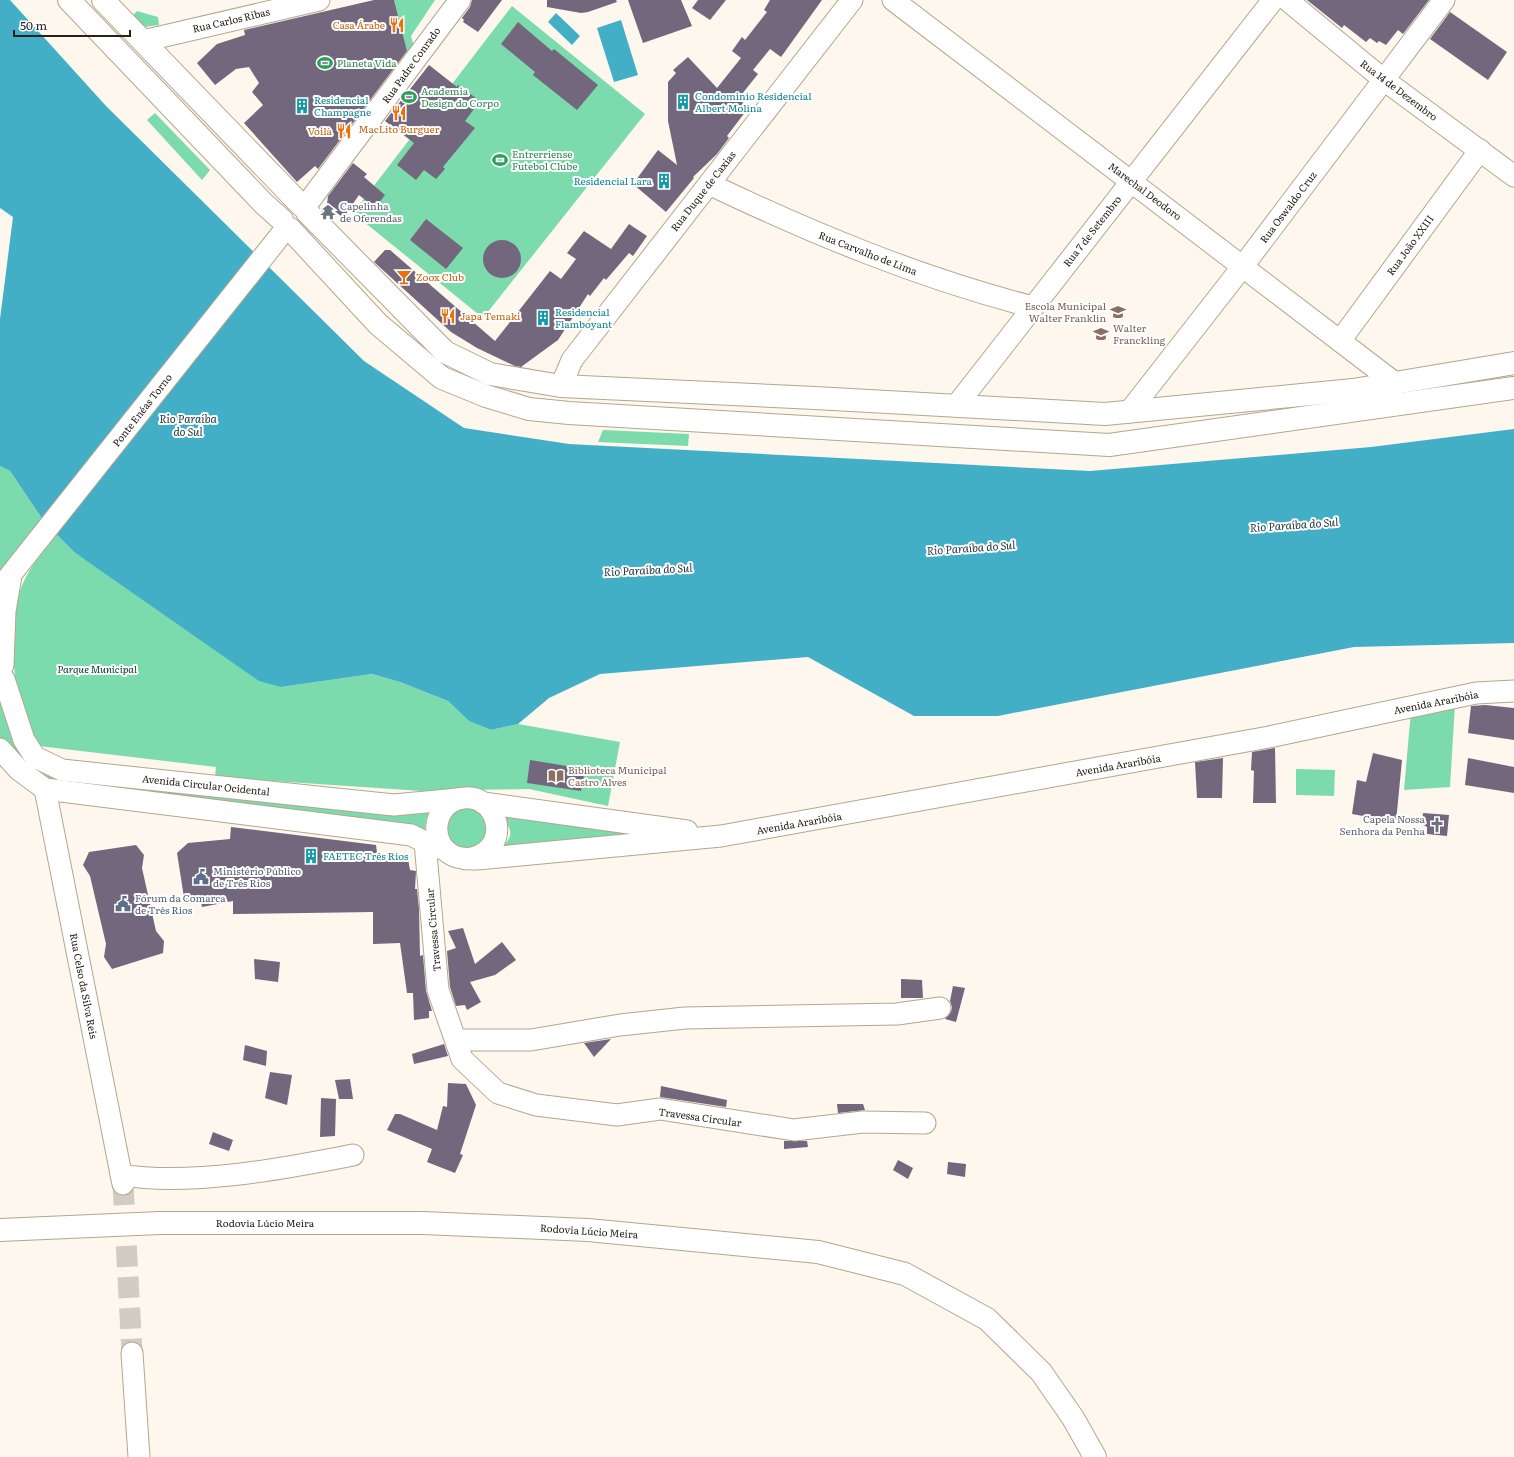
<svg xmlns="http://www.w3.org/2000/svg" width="1514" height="1457" font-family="Literata,serif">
<rect width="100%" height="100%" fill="#fdf7ed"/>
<g fill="#7cdbad">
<polygon points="394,0 435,0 411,36 414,47 408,56"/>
<polygon points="512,6 645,114 483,318 353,213"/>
<polygon points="137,11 158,17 159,25 137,28 129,19"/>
<polygon points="155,113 210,170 202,180 147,120"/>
<polygon points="603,430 689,434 688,446 598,442"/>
<polygon points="0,466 10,471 43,520 0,578"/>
<path d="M57,534L74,552L281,687L372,674L400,682L448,701L469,721L491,730L518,724L620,742L608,806L529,789L422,791L215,777L216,767L39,746C35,741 30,735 27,729C12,695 7,615 24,581C32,564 45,549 57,534Z"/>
<polygon points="5,696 30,754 131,779 131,796 49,782 0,745 0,702"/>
<polygon points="1455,704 1450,787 1404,790 1411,711"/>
<polygon points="1296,769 1335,770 1334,796 1296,795"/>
<polygon points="152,782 431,812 426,819 425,832 150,801"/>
<polygon points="459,804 489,815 485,847 453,851 442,821"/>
<path d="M497,811L671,835L496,854C515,834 515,833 497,811Z"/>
</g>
<g fill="#43afc7">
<polygon points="0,0 10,0 106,106 364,361 464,428 569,444 1090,471 1371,447 1514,429 1514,643 1354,647 998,716 914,716 808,657 600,674 549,698 518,724 491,730 469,721 448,701 400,682 372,674 281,687 259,681 74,552 43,520 10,471 0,466 0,319 13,217 0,208"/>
<polygon points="556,13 580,36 572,45 548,22"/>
<polygon points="621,20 638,75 614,82 597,28"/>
</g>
<g fill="#72677d">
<polygon points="374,0 394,0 407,51 318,169 315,166 297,182 244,123 263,105 252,92 259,83 249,67 236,69 215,85 197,63 217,44 245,35 244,30"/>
<polygon points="472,0 502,0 478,32 463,22 464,20 462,18 470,7"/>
<polygon points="547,0 616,0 617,2 588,12 581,13 547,7"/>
<polygon points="628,0 681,0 692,26 643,43"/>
<polygon points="698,0 726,0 710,20 692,8"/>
<polygon points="770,0 822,0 781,57 770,49 753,70 758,74 738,99 749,107 727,136 729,138 717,154 693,177 694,178 666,212 633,184 658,150 677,165 668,121 668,82 676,73 673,70 688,57 717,88 741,58 732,51 742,37 745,40 767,12 764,10"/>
<polygon points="1307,0 1429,0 1403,34 1398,30 1386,45 1379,41 1377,43 1370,38 1366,42 1344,25 1342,28"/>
<polygon points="1450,12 1507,52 1488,80 1430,39"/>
<polygon points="518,22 552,51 554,49 598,85 577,110 533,75 535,72 501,44"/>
<polygon points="429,65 457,87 458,85 480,101 465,121 475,128 443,167 445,169 436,179 424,170 416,180 397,165 414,143 385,121"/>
<polygon points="353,163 367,174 364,177 385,195 375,208 359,195 343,218 327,204 328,196"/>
<polygon points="426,219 463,248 446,269 410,240"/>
<polygon points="629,224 647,236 633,256 629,253 606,280 604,278 590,296 588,294 558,340 521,367 515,366 477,348 451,332 374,262 385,250 390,250 495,341 550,271 561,279 576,259 567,253 584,231 611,249"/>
<circle cx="502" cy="259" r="19"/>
<polygon points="1485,705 1514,708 1514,740 1468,733 1471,706"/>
<polygon points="1275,748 1276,803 1253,803 1254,771 1251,770 1252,752"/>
<polygon points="1373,753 1402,760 1396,822 1352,814 1357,780 1366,782"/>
<polygon points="1223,758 1222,798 1197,798 1195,762"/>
<polygon points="1468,758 1514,767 1514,793 1465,785"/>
<polygon points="530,760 585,769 581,791 527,783"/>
<polygon points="1423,813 1449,815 1447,836 1427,834 1427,827 1422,824"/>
<polygon points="231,827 376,845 377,853 408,859 410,870 416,871 415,889 417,889 419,909 420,956 423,955 426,991 432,1011 429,1011 429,1018 414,1020 413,993 407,993 400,943 373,944 373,912 233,914 233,901 202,907 201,901 185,904 177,853 188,843 230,839"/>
<polygon points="136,845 144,855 142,868 156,931 164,941 163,953 112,969 104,957 106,944 90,876 83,865 89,852"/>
<polygon points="463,928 475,964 502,942 516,960 495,975 470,982 481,1002 467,1010 465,1005 456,1006 450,987 447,951 456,948 448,931"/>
<polygon points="254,959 280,962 278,982 255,979"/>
<polygon points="901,979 922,980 923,998 901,998"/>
<polygon points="953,986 965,988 956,1022 945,1019 951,1012 952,1007 950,1001"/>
<polygon points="611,1039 594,1057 584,1043"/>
<polygon points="444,1044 448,1056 414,1064 412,1054"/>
<polygon points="245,1045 267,1051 266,1066 243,1060"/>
<polygon points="270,1072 292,1075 287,1105 265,1098"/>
<polygon points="350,1079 353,1099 339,1099 335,1080"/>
<polygon points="448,1083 466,1084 476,1105 460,1154 463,1155 455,1173 427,1162 432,1149 387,1130 395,1114 400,1114 437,1130 443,1106 447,1107"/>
<polygon points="661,1086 727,1100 726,1107 660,1097"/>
<polygon points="321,1098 336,1099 335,1136 320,1137"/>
<polygon points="837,1104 863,1104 865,1110 838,1113"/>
<polygon points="213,1132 233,1140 229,1151 209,1144"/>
<polygon points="784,1141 807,1141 808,1147 784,1149"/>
<polygon points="898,1160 913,1168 908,1179 893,1170"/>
<polygon points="948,1162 966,1164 965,1177 947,1174"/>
</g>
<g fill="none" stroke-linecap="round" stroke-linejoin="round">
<polyline stroke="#d2ccc2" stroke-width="21" stroke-dasharray="21 10" stroke-linecap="butt" points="123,1184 132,1353"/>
<defs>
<g id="minor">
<polyline points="893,0 1395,383"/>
<polyline points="1287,0 1384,80 1514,176"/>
<polyline points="143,41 319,0"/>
<path d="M709,184C814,234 920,278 1033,307"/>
<polyline points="304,208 460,0"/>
<polyline points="1340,341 1480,150"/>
<polyline points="561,386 572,360 852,0"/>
<polyline points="956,406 1273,0"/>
<polyline points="1129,412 1243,266 1444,0"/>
<polyline points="0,588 287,227"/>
<polyline points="3,665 5,611 11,576"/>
<polyline points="4,679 24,740 35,757 62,770 394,805 458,799"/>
<polyline points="0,749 19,770 45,789 411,835 437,848"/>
<polyline points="45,789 123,1184"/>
<polyline points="483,803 687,831"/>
<polyline points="425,842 438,990 462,1059 498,1093 536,1105 617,1115 660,1109 794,1130 863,1122 925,1123"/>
<path d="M466,859C515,854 500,788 458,799C432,807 429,845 454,856C465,860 477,859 488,858L721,836L1269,737L1476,693L1514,691"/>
<polyline points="456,1040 531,1040 620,1025 685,1018 897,1014 940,1008"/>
<path d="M121,1175C191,1186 283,1169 353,1155"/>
<polyline points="132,1353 139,1457"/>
</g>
<g id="major">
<polyline points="69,0 264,204 282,220"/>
<polyline points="103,0 301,205"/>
<polyline points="307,212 445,352 490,374 561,386 815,398 1105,414 1353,390 1514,363"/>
<polyline points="290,229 378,324 442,378 486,396 529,409 569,413 1109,445 1514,388"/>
</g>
<polyline id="highway" points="0,1230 160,1223 423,1223 588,1230 818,1252 905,1274 987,1319 1041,1372 1073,1418 1095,1457"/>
</defs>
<use href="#minor" stroke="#b4a68e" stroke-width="23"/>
<use href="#major" stroke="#b4a68e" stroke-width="24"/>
<use href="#highway" stroke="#b4a68e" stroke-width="24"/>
<use href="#minor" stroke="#fff" stroke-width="21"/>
<use href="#major" stroke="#fff" stroke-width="22"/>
<use href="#highway" stroke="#fff" stroke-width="22"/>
</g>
<defs>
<symbol id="restaurant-bare" viewBox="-9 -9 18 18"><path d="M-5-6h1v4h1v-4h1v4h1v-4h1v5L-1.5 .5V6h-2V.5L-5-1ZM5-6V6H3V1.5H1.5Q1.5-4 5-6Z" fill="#e8710a" stroke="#fff" stroke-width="2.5" paint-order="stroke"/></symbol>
<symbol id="stadium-bare" viewBox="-9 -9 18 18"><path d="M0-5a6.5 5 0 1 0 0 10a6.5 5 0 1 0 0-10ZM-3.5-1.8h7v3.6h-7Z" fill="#2e9e5b" stroke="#fff" stroke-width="2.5" paint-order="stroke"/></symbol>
<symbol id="building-bare" viewBox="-9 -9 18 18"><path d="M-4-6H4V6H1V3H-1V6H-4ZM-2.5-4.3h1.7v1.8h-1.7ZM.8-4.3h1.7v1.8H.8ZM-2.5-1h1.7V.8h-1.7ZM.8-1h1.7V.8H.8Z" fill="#0f9aa8" stroke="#fff" stroke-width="2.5" paint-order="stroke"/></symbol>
<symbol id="temple-bare" viewBox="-9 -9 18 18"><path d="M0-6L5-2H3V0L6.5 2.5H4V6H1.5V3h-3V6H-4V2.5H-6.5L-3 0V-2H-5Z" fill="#6b7280" stroke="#fff" stroke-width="2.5" paint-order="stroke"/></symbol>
<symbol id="bar-bare" viewBox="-9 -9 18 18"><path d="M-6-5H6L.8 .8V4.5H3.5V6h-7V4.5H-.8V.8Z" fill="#e8710a" stroke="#fff" stroke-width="2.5" paint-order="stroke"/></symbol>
<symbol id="school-bare" viewBox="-9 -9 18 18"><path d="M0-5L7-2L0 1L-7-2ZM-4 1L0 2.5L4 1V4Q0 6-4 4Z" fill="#8d6e63" stroke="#fff" stroke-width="2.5" paint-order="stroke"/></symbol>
<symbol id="university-bare" viewBox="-9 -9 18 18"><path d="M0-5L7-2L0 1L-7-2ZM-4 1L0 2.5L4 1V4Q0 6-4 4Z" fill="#8d6e63" stroke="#fff" stroke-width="2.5" paint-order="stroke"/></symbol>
<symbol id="library-bare" viewBox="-9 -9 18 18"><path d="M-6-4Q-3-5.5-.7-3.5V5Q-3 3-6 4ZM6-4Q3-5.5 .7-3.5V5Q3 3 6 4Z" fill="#8d6e63" stroke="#fff" stroke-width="2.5" paint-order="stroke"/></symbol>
<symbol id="church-bare" viewBox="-9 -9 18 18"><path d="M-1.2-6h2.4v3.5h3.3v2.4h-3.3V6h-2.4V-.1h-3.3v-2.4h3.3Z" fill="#6b7280" stroke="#fff" stroke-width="2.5" paint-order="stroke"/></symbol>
<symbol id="civic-bare" viewBox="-9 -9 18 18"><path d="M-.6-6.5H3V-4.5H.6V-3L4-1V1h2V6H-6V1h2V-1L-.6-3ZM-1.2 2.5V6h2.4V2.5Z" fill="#5c6f8a" stroke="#fff" stroke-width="2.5" paint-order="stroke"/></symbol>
</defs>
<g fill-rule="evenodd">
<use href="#restaurant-bare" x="386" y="14" width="22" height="22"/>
<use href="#stadium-bare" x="314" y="52" width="22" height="22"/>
<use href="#stadium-bare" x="398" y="86" width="22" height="22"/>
<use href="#building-bare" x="672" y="91" width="22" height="22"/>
<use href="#building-bare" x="291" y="95" width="22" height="22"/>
<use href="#restaurant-bare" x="388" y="102" width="22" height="22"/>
<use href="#restaurant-bare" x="333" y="120" width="22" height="22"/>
<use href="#stadium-bare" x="489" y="149" width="22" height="22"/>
<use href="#building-bare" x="653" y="170" width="22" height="22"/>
<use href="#temple-bare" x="317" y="201" width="22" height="22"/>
<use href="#bar-bare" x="393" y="266" width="22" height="22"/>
<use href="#school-bare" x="1107" y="301" width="22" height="22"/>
<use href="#restaurant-bare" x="437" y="305" width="22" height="22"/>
<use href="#building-bare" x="532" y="307" width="22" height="22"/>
<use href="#university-bare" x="1090" y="323" width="22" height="22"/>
<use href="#library-bare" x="545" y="765" width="22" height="22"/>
<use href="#church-bare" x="1426" y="814" width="22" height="22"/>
<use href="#building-bare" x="300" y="845" width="22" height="22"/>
<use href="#civic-bare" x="190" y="866" width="22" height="22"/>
<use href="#civic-bare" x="112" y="893" width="22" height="22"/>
</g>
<g text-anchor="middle" stroke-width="4" stroke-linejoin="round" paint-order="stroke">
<g font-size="10" fill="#272218" stroke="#fff">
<text transform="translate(231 20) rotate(-13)" y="4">Rua Carlos Ribas</text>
<text transform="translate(411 65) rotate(-54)" y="4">Rua Padre Conrado</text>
<text transform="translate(1399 90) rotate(37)" y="4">Rua 14 de Dezembro</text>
<text transform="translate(703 191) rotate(-52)" y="4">Rua Duque de Caxias</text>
<text transform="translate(1145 191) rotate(37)" y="4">Marechal Deodoro</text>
<text transform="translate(1288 207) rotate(-53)" y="4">Rua Oswaldo Cruz</text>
<text transform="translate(1092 231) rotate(-52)" y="4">Rua 7 de Setembro</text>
<text transform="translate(1410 245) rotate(-54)" y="4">Rua João XXIII</text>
<text transform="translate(868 253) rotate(21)" y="4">Rua Carvalho de Lima</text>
<text transform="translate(142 410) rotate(-52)" y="4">Ponte Enéas Torno</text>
<text transform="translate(1436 702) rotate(-11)" y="4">Avenida Araribóia</text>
<text transform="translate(1118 765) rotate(-10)" y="4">Avenida Araribóia</text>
<text transform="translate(206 785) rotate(6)" y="4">Avenida Circular Ocidental</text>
<text transform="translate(799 823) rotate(-10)" y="4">Avenida Araribóia</text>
<text transform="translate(433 930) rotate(-95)" y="4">Travessa Circular</text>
<text transform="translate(84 986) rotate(79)" y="4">Rua Celso da Silva Reis</text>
<text transform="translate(700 1117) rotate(8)" y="4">Travessa Circular</text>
<text x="265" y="1227">Rodovia Lúcio Meira</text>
<text transform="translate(589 1231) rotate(4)" y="4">Rodovia Lúcio Meira</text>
</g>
<g font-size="10" fill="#c56008" stroke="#fff" text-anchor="end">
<text x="385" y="29">Casa Árabe</text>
<text x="399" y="133" text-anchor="middle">MacLito Burguer</text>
<text x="332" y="135">Voilà</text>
<text x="416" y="281" text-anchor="start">Zoox Club</text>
<text x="460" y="320" text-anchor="start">Japa Temaki</text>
</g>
<g font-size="10" fill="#27864d" stroke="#fff" text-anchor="start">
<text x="337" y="67">Planeta Vida</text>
<text x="421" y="95">Academia<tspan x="421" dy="12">Design do Corpo</tspan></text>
<text x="512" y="158">Entrerriense<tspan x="512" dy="12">Futebol Clube</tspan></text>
</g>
<g font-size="10" fill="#0d838f" stroke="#fff" text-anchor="start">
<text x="695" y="100">Condominio Residencial<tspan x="695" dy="12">Albert Molina</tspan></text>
<text x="314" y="104">Residencial<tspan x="314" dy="12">Champagne</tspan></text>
<text x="652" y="185" text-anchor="end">Residencial Lara</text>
<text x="555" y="316">Residencial<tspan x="555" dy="12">Flamboyant</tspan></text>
<text x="323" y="860">FAETEC Três Rios</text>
</g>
<g font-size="10" fill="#5b616d" stroke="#fff" text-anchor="start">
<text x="340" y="210">Capelinha<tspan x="340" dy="12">de Oferendas</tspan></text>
<text x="1425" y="823" text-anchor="end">Capela Nossa<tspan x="1425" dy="12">Senhora da Penha</tspan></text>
</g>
<g font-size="10" fill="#785e54" stroke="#fff" text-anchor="start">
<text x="1106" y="310" text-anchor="end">Escola Municipal<tspan x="1106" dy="12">Walter Franklin</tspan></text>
<text x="1113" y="332">Walter<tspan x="1113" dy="12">Franckling</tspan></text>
<text x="568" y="774">Biblioteca Municipal<tspan x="568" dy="12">Castro Alves</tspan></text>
</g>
<g font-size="10" font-style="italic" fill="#023622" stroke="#fff">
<text x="97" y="673">Parque Municipal</text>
</g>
<g font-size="10" fill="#4e5e75" stroke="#fff" text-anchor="start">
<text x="213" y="875">Ministério Público<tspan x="213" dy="12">de Três Rios</tspan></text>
<text x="135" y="902">Fórum da Comarca<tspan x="135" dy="12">de Três Rios</tspan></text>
</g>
<g font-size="11" font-style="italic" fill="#223a40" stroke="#fff">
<text x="188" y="423">Rio Paraíba<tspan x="188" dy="13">do Sul</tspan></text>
<text transform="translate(1294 525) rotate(-4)" y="4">Rio Paraíba do Sul</text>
<text transform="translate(971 548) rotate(-4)" y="4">Rio Paraíba do Sul</text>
<text transform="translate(648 570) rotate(-3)" y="4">Rio Paraíba do Sul</text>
</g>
</g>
<path d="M14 30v6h116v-6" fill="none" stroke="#272218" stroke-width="2"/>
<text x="20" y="30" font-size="12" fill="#272218" stroke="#ffffff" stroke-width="3" paint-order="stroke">50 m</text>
</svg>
